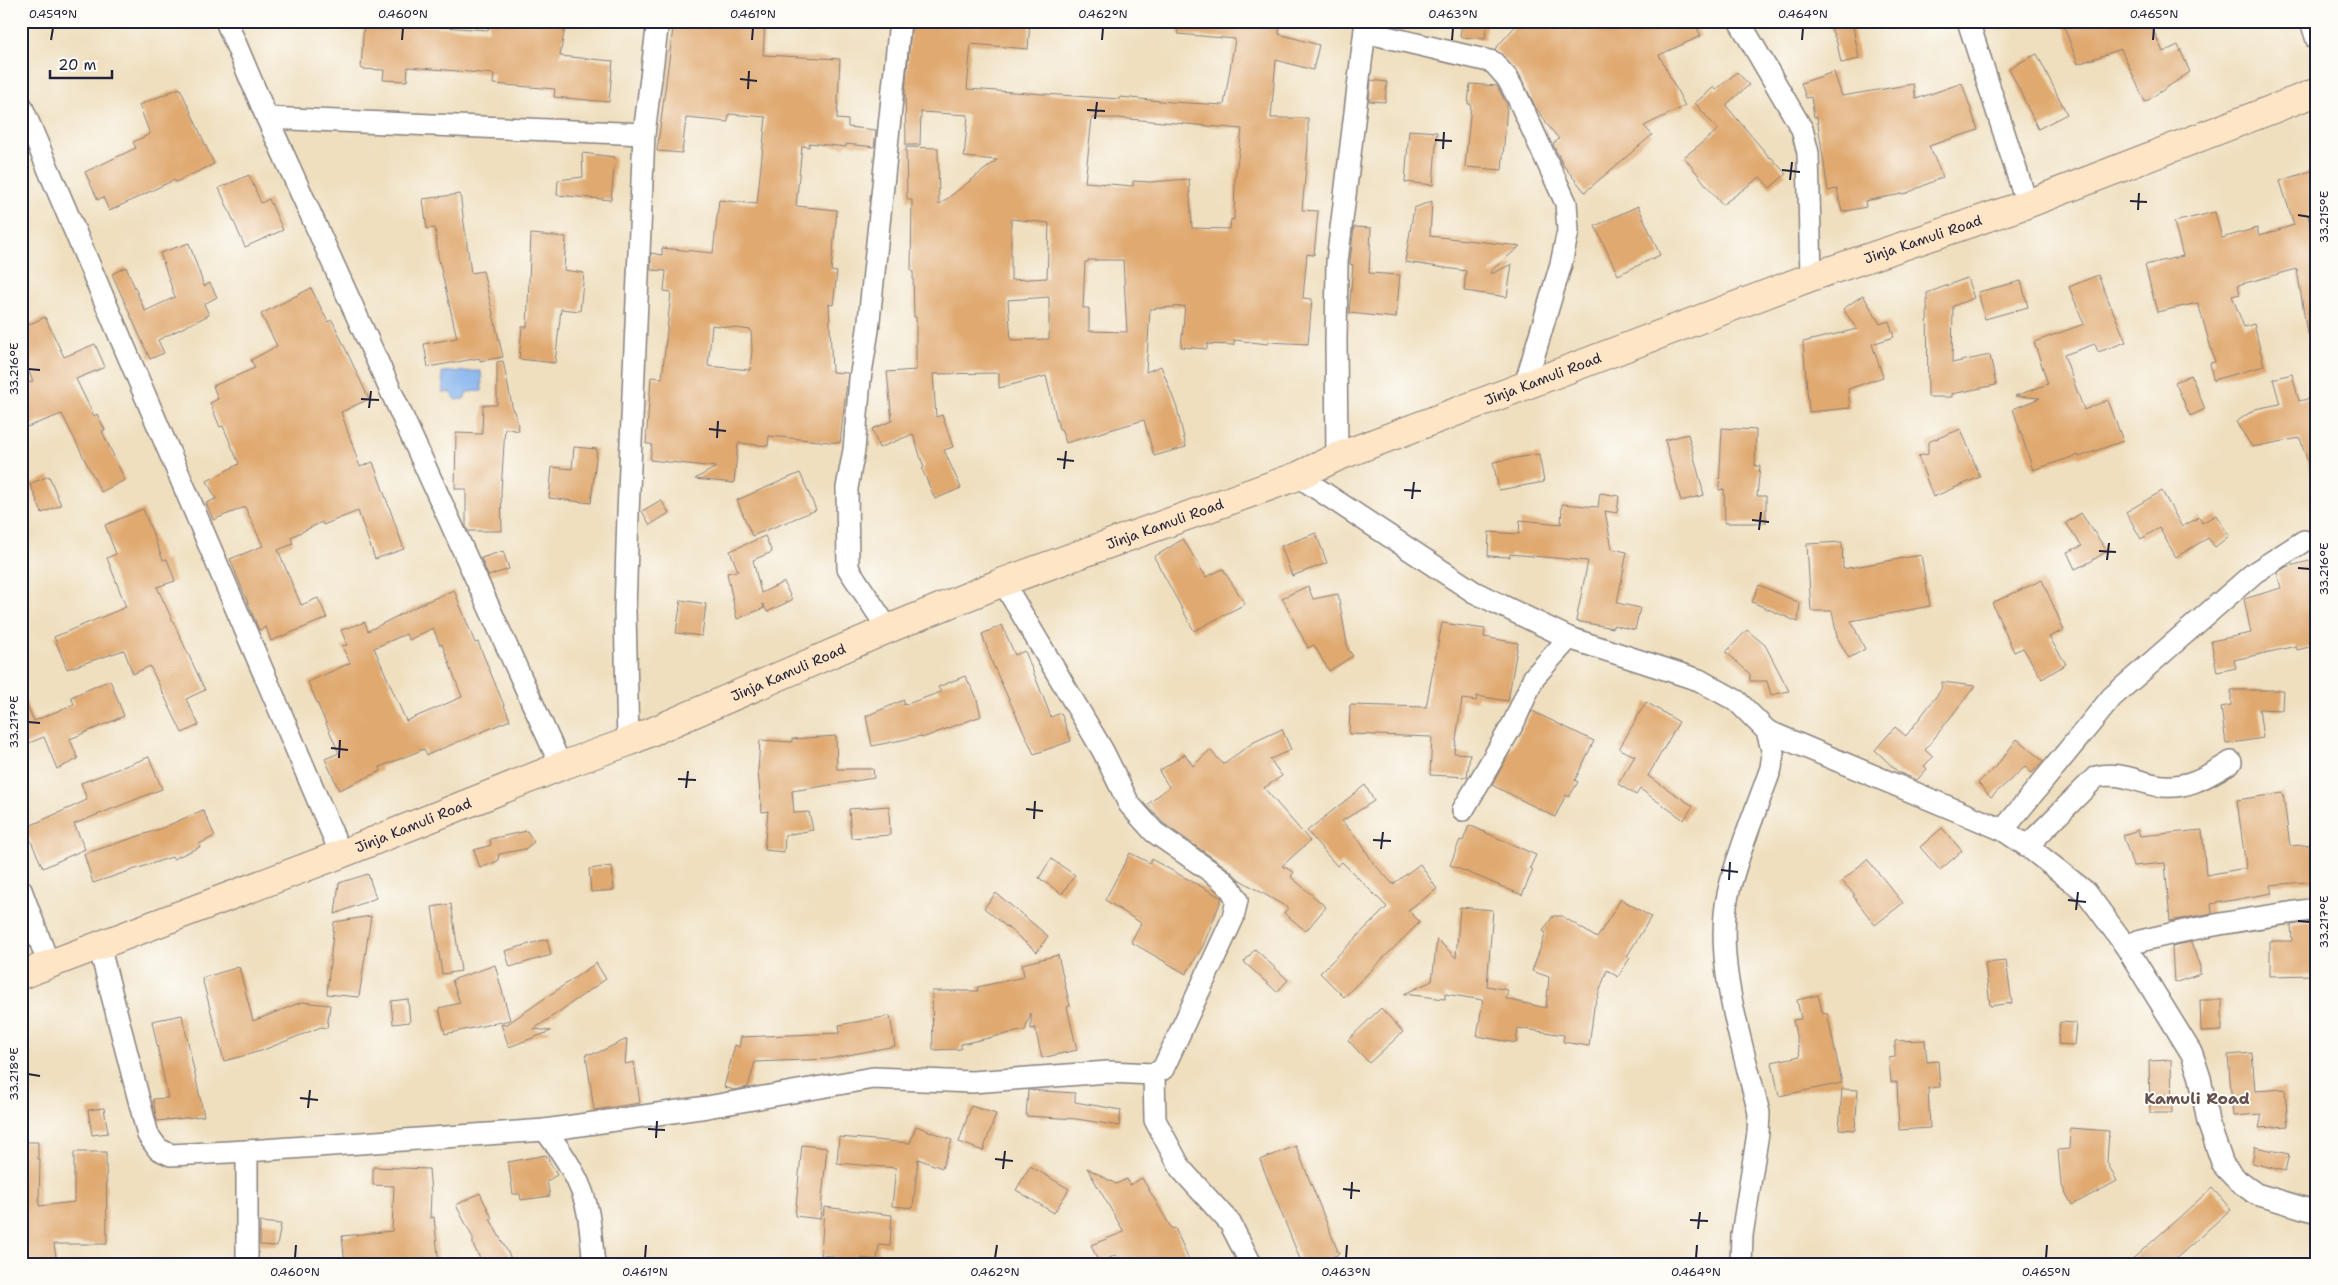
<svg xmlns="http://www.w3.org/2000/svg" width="2338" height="1285" font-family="'Shantell Sans',sans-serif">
<rect width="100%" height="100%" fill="#fdfcf7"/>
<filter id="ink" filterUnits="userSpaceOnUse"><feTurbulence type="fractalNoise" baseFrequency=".02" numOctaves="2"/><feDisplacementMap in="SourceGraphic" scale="10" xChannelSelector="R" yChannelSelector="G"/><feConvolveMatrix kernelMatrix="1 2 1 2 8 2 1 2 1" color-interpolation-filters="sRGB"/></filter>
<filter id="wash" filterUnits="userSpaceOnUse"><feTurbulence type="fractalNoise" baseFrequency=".0096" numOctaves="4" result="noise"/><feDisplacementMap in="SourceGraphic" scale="20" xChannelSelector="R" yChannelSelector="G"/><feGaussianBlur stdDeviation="1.12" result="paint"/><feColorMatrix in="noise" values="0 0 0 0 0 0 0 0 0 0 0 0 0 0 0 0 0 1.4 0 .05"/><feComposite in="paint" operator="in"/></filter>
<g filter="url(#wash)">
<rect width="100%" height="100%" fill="#efdfbf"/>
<polygon fill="#83b2ed" stroke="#526a94" points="481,371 482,391 467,392 464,399 455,400 451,392 443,393 442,372"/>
<g id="blocks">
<g fill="#e0a96f" fill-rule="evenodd">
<polygon points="364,21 411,21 410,25 489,30 489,21 566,21 560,56 613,61 609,102 554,97 555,89 493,84 494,74 408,67 407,81 383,80 384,70 361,69"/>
<path d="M674,21H765L763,55L840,59L837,119L848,120V127L876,130L874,147L846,144V147L809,143V147L802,146L796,206L837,210L831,271L837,272L833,305L829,304L832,372L848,373L840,443L769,436L768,446L738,443L734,483L695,479L716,467L650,460L652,444H646L651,377L662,378L671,292L664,291L666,271L651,270V253L662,255V248L713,253L719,200L757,204L766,117L729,114L728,122L686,118L682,153L657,151ZM712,325L751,330L752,350L750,370L708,366Z"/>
<path d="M912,21H1030L1028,49L971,44L967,89L1120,99V97L1171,102L1224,105L1235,39L1178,34V21L1280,22L1279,34L1319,45L1313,70L1276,60L1271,118H1308V146L1302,210L1318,211L1314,255L1307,254L1303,298L1312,299L1308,344L1268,342V344L1234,340V345L1207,344V349L1181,347L1185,306L1150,309L1146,372L1161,366L1177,408L1186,447L1154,456L1144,420L1066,443L1061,429H1059L1046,376L999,388V373L933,374L936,417L942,415L953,447L944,450L961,488L935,499L922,469L924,468L913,434L879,448L872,429L892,421L887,372L916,370V317H914L913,272L911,271L912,200H907L906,147L938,148L939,205L997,160L964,157L968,115L921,112L920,145H906L905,91ZM1092,118H1118L1242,129L1235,180L1234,220L1231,219L1230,229L1192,228L1189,179L1150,182L1133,181V186L1085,182ZM1011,219L1049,223L1047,278L1011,280ZM1088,260H1123L1127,332L1089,331V308H1083L1085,262H1088ZM1049,297V339L1011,340L1008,300Z"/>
<polygon points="1462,21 1486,21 1485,39 1460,37"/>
<polygon points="1520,21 1694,21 1701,36 1659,55 1685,106 1644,126 1652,135 1585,192 1563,165 1553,144 1559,139 1545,122 1546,121 1536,108 1518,72 1495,49"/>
<polygon points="1828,21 1852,21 1859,59 1841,63 1837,43"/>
<polygon points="2062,21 2149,21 2163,52 2178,45 2190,72 2145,102 2121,49 2078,64"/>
<polygon points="2037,54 2067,114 2038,129 2009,68"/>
<polygon points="1737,72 1749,85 1727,104 1728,108 1770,158 1771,157 1786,174 1770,188 1760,177 1722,205 1684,157 1718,130 1695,103 1714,87 1716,90"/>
<polygon points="1834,72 1842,96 1913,84 1916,99 1962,83 1978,130 1929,146 1943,177 1907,193 1865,201 1866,207 1842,212 1837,189 1828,191 1817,117 1814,117 1811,97 1806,98 1801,83"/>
<polygon points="1371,80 1387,82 1385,102 1369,101"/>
<polygon points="1470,84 1497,86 1507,105 1502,170 1465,167 1471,104 1468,104"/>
<polygon points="180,88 214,164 176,182 174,180 109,211 103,197 98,200 85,172 136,148 133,142 150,134 139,105"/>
<polygon points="1409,130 1437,132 1433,185 1405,182"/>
<polygon points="582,153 615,157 611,200 557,195 558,180 583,177"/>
<polygon points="2317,169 2317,214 2308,215 2317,256 2314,258 2317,277 2317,332 2307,333 2297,269 2238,285 2240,294 2232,296 2244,327 2254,324 2264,366 2213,380 2210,363 2215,362 2198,303 2157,312 2145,265 2183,256 2174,222 2215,212 2222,238 2257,228 2259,236 2294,225 2280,181"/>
<polygon points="249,175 261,203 269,199 283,230 245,247 219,188"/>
<polygon points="460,194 471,273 483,271 503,357 480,361 480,358 428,367 424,344 457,338 438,256 435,228 427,229 423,199"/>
<polygon points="1432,201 1430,236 1520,246 1490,272 1491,274 1512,264 1507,297 1464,291 1466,271 1405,262 1414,208"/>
<polygon points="1638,206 1660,255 1618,275 1595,226"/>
<polygon points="1354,227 1371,228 1369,273 1400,275 1396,318 1349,313 1353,265 1350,264 1350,261"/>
<polygon points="531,234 566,237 564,270 584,273 580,311 561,309 555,363 519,359 522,327 527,327"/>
<polygon points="189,243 204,286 210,283 217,297 204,304 209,315 158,340 164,353 150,359 112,274 126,267 145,311 175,297 160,253"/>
<polygon points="2098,275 2126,342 2098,352 2095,344 2064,355 2084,410 2108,400 2123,441 2079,457 2078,455 2033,470 2013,409 2040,398 2015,396 2048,384 2034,342 2084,324 2069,287"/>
<polygon points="1967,278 1974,298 1953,306 1952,363 1990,355 1996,385 1952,394 1952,397 1928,397 1927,293"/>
<polygon points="2021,281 2028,307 1985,319 1978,292"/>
<polygon points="311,288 328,322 332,320 369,399 341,412 360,467 373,462 404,549 375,559 358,511 323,525 322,522 291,537 293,544 278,550 301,605 318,598 327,618 271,641 266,627 259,630 230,559 263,546 245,507 213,520 206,503 216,499 207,481 239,464 223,426 220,427 210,403 218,399 213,386 255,368 251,360 277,346 261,314"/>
<polygon points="1863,295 1880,324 1889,321 1894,337 1872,344 1883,377 1848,389 1850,408 1809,412 1803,342 1857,329 1843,309"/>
<polygon points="45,317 64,357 95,344 105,367 76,379 94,416 97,414 105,430 102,431 125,480 101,492 62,414 27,427 21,413 21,386 33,381 21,354 21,328"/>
<polygon points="503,361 513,411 515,411 519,431 505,428 501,492 502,531 468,531 466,527 466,489 455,489 456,433 482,434 483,405 497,405 497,362"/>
<polygon points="2292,374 2299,401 2317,397 2317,477 2313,478 2300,438 2252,447 2236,422 2255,409 2280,404 2273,379"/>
<polygon points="2191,375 2205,409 2190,416 2175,382"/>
<polygon points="1722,428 1756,430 1755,466 1760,466 1757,496 1766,496 1766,523 1725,523 1724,489 1719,490"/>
<polygon points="1961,429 1980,477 1933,497 1918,456 1928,454 1928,442"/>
<polygon points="1688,434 1704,495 1681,501 1665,440"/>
<polygon points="574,447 597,449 591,503 549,498 552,467 572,469"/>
<polygon points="1539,454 1544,482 1499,490 1493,462"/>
<polygon points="800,473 816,510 752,536 737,500"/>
<polygon points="49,476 61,505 42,513 30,484"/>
<polygon points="2162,491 2182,527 2199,517 2202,523 2216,515 2229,536 2215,547 2208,538 2176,557 2159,528 2141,539 2126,512"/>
<polygon points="1600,493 1619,496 1617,513 1605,511 1612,549 1627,552 1617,603 1640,608 1635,630 1613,625 1613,628 1576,621 1588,561 1510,554 1510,557 1488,556 1489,532 1519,534 1520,520 1561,524 1562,504 1598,507"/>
<polygon points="661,500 669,513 650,525 642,511"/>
<polygon points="143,509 163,560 167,559 175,581 157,587 205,690 186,699 199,725 182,733 150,666 133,674 124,650 67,669 54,637 126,607 107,558 116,554 105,525"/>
<polygon points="2081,513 2107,551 2090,562 2075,569 2067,552 2082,546 2066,523"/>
<polygon points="1316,533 1327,563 1292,576 1281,546"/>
<polygon points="765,536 772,552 753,560 761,593 784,582 792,600 767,612 763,604 764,608 737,619 727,573 738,571 730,551"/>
<polygon points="1183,539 1206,577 1223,569 1245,604 1194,631 1154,557"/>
<polygon points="1842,542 1843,569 1921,555 1930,606 1851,621 1865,649 1849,658 1837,637 1832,611 1811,611 1807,544"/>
<polygon points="503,551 509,569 488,576 481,558"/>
<polygon points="2317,559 2317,645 2297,650 2296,646 2234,660 2236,668 2217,672 2211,641 2251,633 2244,599 2281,588 2277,573 2286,567"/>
<polygon points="2042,580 2064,630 2049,637 2066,664 2042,679 2023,648 2014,652 1992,603"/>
<polygon points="1759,585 1800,603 1798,622 1752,602"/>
<polygon points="1308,586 1313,599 1338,594 1348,649 1353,656 1329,671 1314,645 1308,648 1282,598"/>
<path d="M454,590L475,643L478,642L510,720L427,755L424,749L380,767L381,771L339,790L325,759L339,753L308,682L350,663L342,646L347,645L341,630L365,622L368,631L423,603ZM433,628L440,645L442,644L462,697L406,721L374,648L406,634L409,640Z"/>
<polygon points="681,600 706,604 702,636 676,633"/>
<polygon points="1442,623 1485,629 1484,637 1518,643 1508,701 1477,696 1476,701 1462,699 1454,753 1470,754 1467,777 1430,775 1432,737 1349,734 1350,705 1426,707"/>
<polygon points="1002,625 1015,655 1025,651 1051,717 1061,713 1071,741 1034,754 993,665 982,634"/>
<polygon points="1747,630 1765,645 1789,691 1771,695 1767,681 1750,681 1750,674 1726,652"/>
<polygon points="965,676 976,696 981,716 922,738 921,736 872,746 866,716 904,700 904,705 941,692 938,687"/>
<polygon points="110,680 124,716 70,739 78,759 57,769 44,737 21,746 21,691 34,721 74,704 71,697"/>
<polygon points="1942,682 1975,686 1925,750 1933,757 1924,766 1927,769 1917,780 1898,772 1875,750 1895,727 1906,736 1941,690"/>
<polygon points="2231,690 2283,690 2282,710 2259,709 2263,738 2226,744 2221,707 2231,705"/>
<polygon points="1646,702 1679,722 1648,776 1693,806 1684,820 1640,789 1636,795 1618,784 1635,756 1619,749"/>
<polygon points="1532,711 1594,741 1575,780 1578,782 1569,797 1566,795 1555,817 1492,785"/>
<polygon points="1282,729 1291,750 1270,759 1282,776 1264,788 1310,841 1282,866 1294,872 1291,877 1326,907 1306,931 1284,913 1288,908 1240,880 1227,868 1163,823 1148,804 1169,787 1159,771 1185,754 1193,766 1210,750 1223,764 1254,742"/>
<polygon points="836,736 837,769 873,769 874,778 792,791 794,813 809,812 813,830 785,835 784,852 764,850 768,811 762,812 758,772 760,740 792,742 792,739"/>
<polygon points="2017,739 2043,761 2032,773 2025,767 1991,797 1978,783 1998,764"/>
<polygon points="149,757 162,789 74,824 85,849 43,868 25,828 87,800 81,783"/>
<polygon points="1365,785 1374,801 1342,821 1359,840 1374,864 1393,884 1420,864 1437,889 1408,910 1420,922 1344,997 1320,973 1387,907 1342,862 1337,866 1307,831"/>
<polygon points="2283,793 2290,846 2317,844 2317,881 2270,885 2272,893 2211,904 2212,913 2170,921 2165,863 2133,866 2123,835 2138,830 2140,836 2202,830 2206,875 2246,868 2237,800"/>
<polygon points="889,806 890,835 851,838 849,809"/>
<polygon points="203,810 215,836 199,844 200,847 173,859 172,857 93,883 84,854 160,829"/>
<polygon points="1469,825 1536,855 1530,868 1533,870 1522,895 1450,865 1460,840 1463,841"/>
<polygon points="1942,828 1962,851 1940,870 1920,847"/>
<polygon points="527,831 534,842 525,849 499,854 498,861 480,868 474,850 491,845 490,839"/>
<polygon points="1130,853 1150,863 1151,859 1222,898 1203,946 1186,974 1131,942 1141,923 1105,900"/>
<polygon points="1051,859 1075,875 1062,894 1039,878"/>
<polygon points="1867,859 1903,903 1875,925 1853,896 1855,895 1842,881"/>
<polygon points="612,866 614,890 591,892 589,869"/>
<polygon points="368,874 376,898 335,914 339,883"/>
<polygon points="996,893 1048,936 1037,952 984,908"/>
<polygon points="1621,899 1651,917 1627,956 1630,958 1618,977 1607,970 1594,1007 1589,1046 1563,1042 1564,1035 1518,1028 1516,1043 1477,1036 1483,1000 1445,994 1445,999 1404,994 1432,981 1437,939 1456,958 1460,907 1493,910 1487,986 1508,990 1506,999 1546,1008 1549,977 1532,971 1546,933 1543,931 1553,916 1562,916 1597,938"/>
<polygon points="451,904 461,971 442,974 432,907"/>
<polygon points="371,916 359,997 327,994 334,922"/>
<polygon points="2312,922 2313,975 2270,976 2270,941 2292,941 2291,925"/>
<polygon points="547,939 551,955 510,967 505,951"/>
<polygon points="2191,942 2200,967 2200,974 2174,983 2172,946"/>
<polygon points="1255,949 1288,980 1277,992 1244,962"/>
<polygon points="1058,955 1070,1006 1067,1007 1077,1050 1042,1058 1035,1028 1031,1029 1031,1013 1025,1030 961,1044 961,1049 933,1050 932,991 978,991 977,987 1024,977 1022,964"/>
<polygon points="2006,961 2012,1003 1990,1006 1985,963"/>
<polygon points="596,963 606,979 534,1029 551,1031 509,1047 501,1024 506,1025"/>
<polygon points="495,965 510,1020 445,1034 439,1008 460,1003 452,980"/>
<polygon points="239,967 253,1021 302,1002 330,1005 327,1028 321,1027 261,1051 224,1061 202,978"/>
<polygon points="1818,995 1823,1014 1827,1013 1842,1083 1779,1096 1772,1062 1800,1056 1793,1020 1801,1019 1797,1000"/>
<polygon points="408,999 410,1022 393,1024 391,1001"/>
<polygon points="2200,1000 2222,1000 2222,1031 2201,1032"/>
<polygon points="1381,1008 1403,1032 1369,1063 1348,1040"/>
<polygon points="182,1015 204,1116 157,1121 153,1099 168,1098 152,1021"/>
<polygon points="890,1016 895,1046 828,1059 755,1062 748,1087 734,1090 724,1087 735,1045 739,1047 741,1037 840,1033 839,1025"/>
<polygon points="2060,1022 2076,1023 2074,1045 2058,1044"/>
<polygon points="627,1039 625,1064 634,1062 640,1103 594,1110 586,1054 597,1053"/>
<polygon points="1925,1040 1927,1062 1938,1061 1940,1087 1928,1088 1930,1128 1899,1130 1897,1082 1891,1082 1889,1058 1895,1057 1895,1041"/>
<polygon points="2252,1053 2255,1091 2285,1089 2288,1126 2259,1128 2262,1114 2233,1116 2228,1055"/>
<polygon points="2171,1060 2172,1113 2150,1113 2149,1061"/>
<polygon points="1842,1089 1858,1090 1855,1130 1839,1129"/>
<polygon points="1028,1090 1075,1093 1075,1102 1121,1110 1119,1126 1077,1119 1026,1116"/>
<polygon points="971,1106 996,1114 983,1151 959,1142"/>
<polygon points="104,1108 108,1133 92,1135 88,1110"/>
<polygon points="916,1126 952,1140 942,1168 918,1159 913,1208 892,1206 896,1168 837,1163 839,1137 910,1143"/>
<polygon points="2070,1128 2109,1131 2107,1162 2117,1181 2072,1205 2061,1184 2058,1150 2069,1149"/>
<polygon points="21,1142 38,1142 38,1159 40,1159 39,1206 74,1202 74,1152 106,1152 107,1244 54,1244 57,1264 21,1264"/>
<polygon points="802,1145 827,1148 820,1219 795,1216"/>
<polygon points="1296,1146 1339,1254 1316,1264 1302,1264 1260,1160"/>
<polygon points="2255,1147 2289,1154 2285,1171 2252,1163"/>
<polygon points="546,1155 557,1175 547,1181 550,1196 521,1200 520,1194 513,1194 508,1162"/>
<polygon points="1030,1166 1069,1189 1054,1213 1016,1190"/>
<polygon points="373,1167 429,1169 431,1193 430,1218 434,1217 439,1264 345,1264 342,1236 392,1231 394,1186 373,1185"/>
<polygon points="1087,1168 1116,1184 1127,1179 1130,1185 1142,1178 1172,1229 1175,1228 1191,1264 1120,1264 1116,1255 1099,1263 1091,1245 1124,1232"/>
<polygon points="2212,1188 2231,1209 2170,1264 2127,1264"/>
<polygon points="480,1193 492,1218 490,1219 514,1264 483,1264 473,1245 473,1238 456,1205"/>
<polygon points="824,1207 892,1215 890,1246 879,1245 877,1260 862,1258 862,1264 832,1264 833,1256 821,1255"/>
<polygon points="260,1222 281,1224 277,1246 260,1245"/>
</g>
</g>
</g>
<g filter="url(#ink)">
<use href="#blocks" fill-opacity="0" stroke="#88807d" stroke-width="1"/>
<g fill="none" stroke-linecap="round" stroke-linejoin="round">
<defs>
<g id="street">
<polyline points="226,21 267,118 561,766"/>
<polyline points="1739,21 1802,129 1808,153 1811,277"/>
<polyline points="1968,21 2027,204"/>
<polyline points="2311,21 2317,40"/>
<polyline points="1365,32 1493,62 1507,78 1517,96 1566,203 1568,231 1561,264 1525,385"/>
<polyline points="21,105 341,854"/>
<polyline points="267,118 644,134"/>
<polyline points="1337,457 1336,342 1337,262 1366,21"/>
<path d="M1298,476L1474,592L1569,638L1699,680L1737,701L1767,731L1773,753L1771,768C1757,808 1739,849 1729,890C1712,958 1743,1046 1759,1113L1758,1133L1742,1235L1741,1264"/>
<polyline points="888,629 848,568 847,488 854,450 860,379 868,330 900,21"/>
<polyline points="1767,731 2003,830 2027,846 2086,892 2125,945 2192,1054 2200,1078 2208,1122 2223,1165 2238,1181 2256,1194 2317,1212"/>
<polyline points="628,742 625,611 628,514 644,134 658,21"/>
<polyline points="1463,810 1514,722 1534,677 1569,638"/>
<polyline points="2003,830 2112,697 2254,573 2304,541"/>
<path d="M2027,846L2096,777C2117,771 2135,781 2156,785C2185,791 2208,776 2231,762"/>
<polyline points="21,890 49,965"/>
<polyline points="99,945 148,1135 158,1149 171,1155 247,1151 247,1264"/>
<path d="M2125,945C2188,928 2252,918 2317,909"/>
<polyline points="1154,1074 1155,1120 1181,1169 1230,1223 1251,1264"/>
<polyline points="545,1130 707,1107 873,1078 972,1082 1108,1072 1154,1074 1163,1069 1233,918 1237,900 1231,889 1220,878 1154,832 1129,804 1103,751 1003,582"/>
<path d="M247,1151L545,1130C564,1155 582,1181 588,1213C591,1230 592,1247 594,1264"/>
</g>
<g id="secondary">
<path id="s1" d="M21,975L341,854L561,766L628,742L888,629L1003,582L1298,476L1337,457L1811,277L2027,204L2317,92"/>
</g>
</defs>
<use href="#street" stroke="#88807d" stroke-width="24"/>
<use href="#secondary" stroke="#88807d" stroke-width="30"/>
<use href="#street" stroke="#fff" stroke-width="21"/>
<use href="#secondary" stroke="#fde5c5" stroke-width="28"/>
</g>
</g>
<path fill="none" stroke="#22223b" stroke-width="2" d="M51,40L53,28M402,40L403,28M752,40L753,28M1102,40L1103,28M1452,40L1453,28M1802,40L1803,28M2153,40L2154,28M740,79L757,81M748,89L749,71M1087,110L1105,111M1095,119L1097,102M1435,140L1452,141M1443,149L1444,132M1782,170L1800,172M1790,180L1792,162M2130,201L2147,202M2138,210L2139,193M2298,215L2310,217M28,369L40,370M361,399L379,400M369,408L371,391M709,429L726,431M717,438L718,421M1057,459L1074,461M1064,469L1066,451M1404,490L1421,491M1412,499L1414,482M1752,520L1769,522M1759,530L1761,512M2099,551L2116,552M2107,560L2109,543M2298,568L2310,569M28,722L40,723M331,748L348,750M339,758L340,740M678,779L696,780M686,788L688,771M1026,809L1043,811M1034,819L1035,801M1373,840L1391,841M1381,849L1383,832M1721,870L1738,872M1729,880L1730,862M2068,900L2086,902M2076,910L2078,892M2298,921L2310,922M28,1074L40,1076M300,1098L318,1100M308,1108L310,1090M648,1129L665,1130M656,1138L657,1121M995,1159L1013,1161M1003,1169L1005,1151M1343,1189L1360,1191M1351,1199L1352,1182M1690,1220L1708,1221M1698,1229L1700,1212M295,1258L296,1245M645,1258L646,1245M995,1258L997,1245M1346,1258L1347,1245M1696,1258L1697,1245M2046,1258L2047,1245"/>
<g text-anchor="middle" stroke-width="4" stroke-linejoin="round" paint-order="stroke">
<g font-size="14" fill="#22223b" stroke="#fdfcf7">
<text dy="5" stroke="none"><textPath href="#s1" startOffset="2040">Jinja Kamuli Road</textPath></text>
<text dy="5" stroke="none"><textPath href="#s1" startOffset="1635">Jinja Kamuli Road</textPath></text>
<text dy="5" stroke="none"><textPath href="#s1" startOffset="1230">Jinja Kamuli Road</textPath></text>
<text dy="5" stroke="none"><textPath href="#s1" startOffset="825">Jinja Kamuli Road</textPath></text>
<text dy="5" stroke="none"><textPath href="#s1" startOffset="420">Jinja Kamuli Road</textPath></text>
</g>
<g font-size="16" font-weight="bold" fill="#64514d" stroke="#fdfcf7">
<text x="2197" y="1104">Kamuli Road</text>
</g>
</g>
<rect width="2338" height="1285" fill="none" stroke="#fdfcf7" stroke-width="55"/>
<path d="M50 70v8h62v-8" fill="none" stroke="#22223b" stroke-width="2.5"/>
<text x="58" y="70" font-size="15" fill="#22223b" stroke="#fdfcf7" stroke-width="4" paint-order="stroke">20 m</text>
<rect x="28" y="28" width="2282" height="1230" fill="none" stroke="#22223b" stroke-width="2"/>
<g font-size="12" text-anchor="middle" fill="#22223b">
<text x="53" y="18">0.459°N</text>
<text x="403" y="18">0.460°N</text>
<text x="753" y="18">0.461°N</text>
<text x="1103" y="18">0.462°N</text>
<text x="1453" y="18">0.463°N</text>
<text x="1803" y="18">0.464°N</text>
<text x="2154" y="18">0.465°N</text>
<text transform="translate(2324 217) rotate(-90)" y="4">33.215°E</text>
<text transform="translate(14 369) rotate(-90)" y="4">33.216°E</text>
<text transform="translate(2324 569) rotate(-90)" y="4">33.216°E</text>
<text transform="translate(14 722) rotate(-90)" y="4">33.217°E</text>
<text transform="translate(2324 922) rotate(-90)" y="4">33.217°E</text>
<text transform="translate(14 1074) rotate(-90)" y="4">33.218°E</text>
<text x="295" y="1276">0.460°N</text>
<text x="645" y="1276">0.461°N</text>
<text x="995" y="1276">0.462°N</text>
<text x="1346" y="1276">0.463°N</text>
<text x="1696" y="1276">0.464°N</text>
<text x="2046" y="1276">0.465°N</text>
</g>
</svg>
